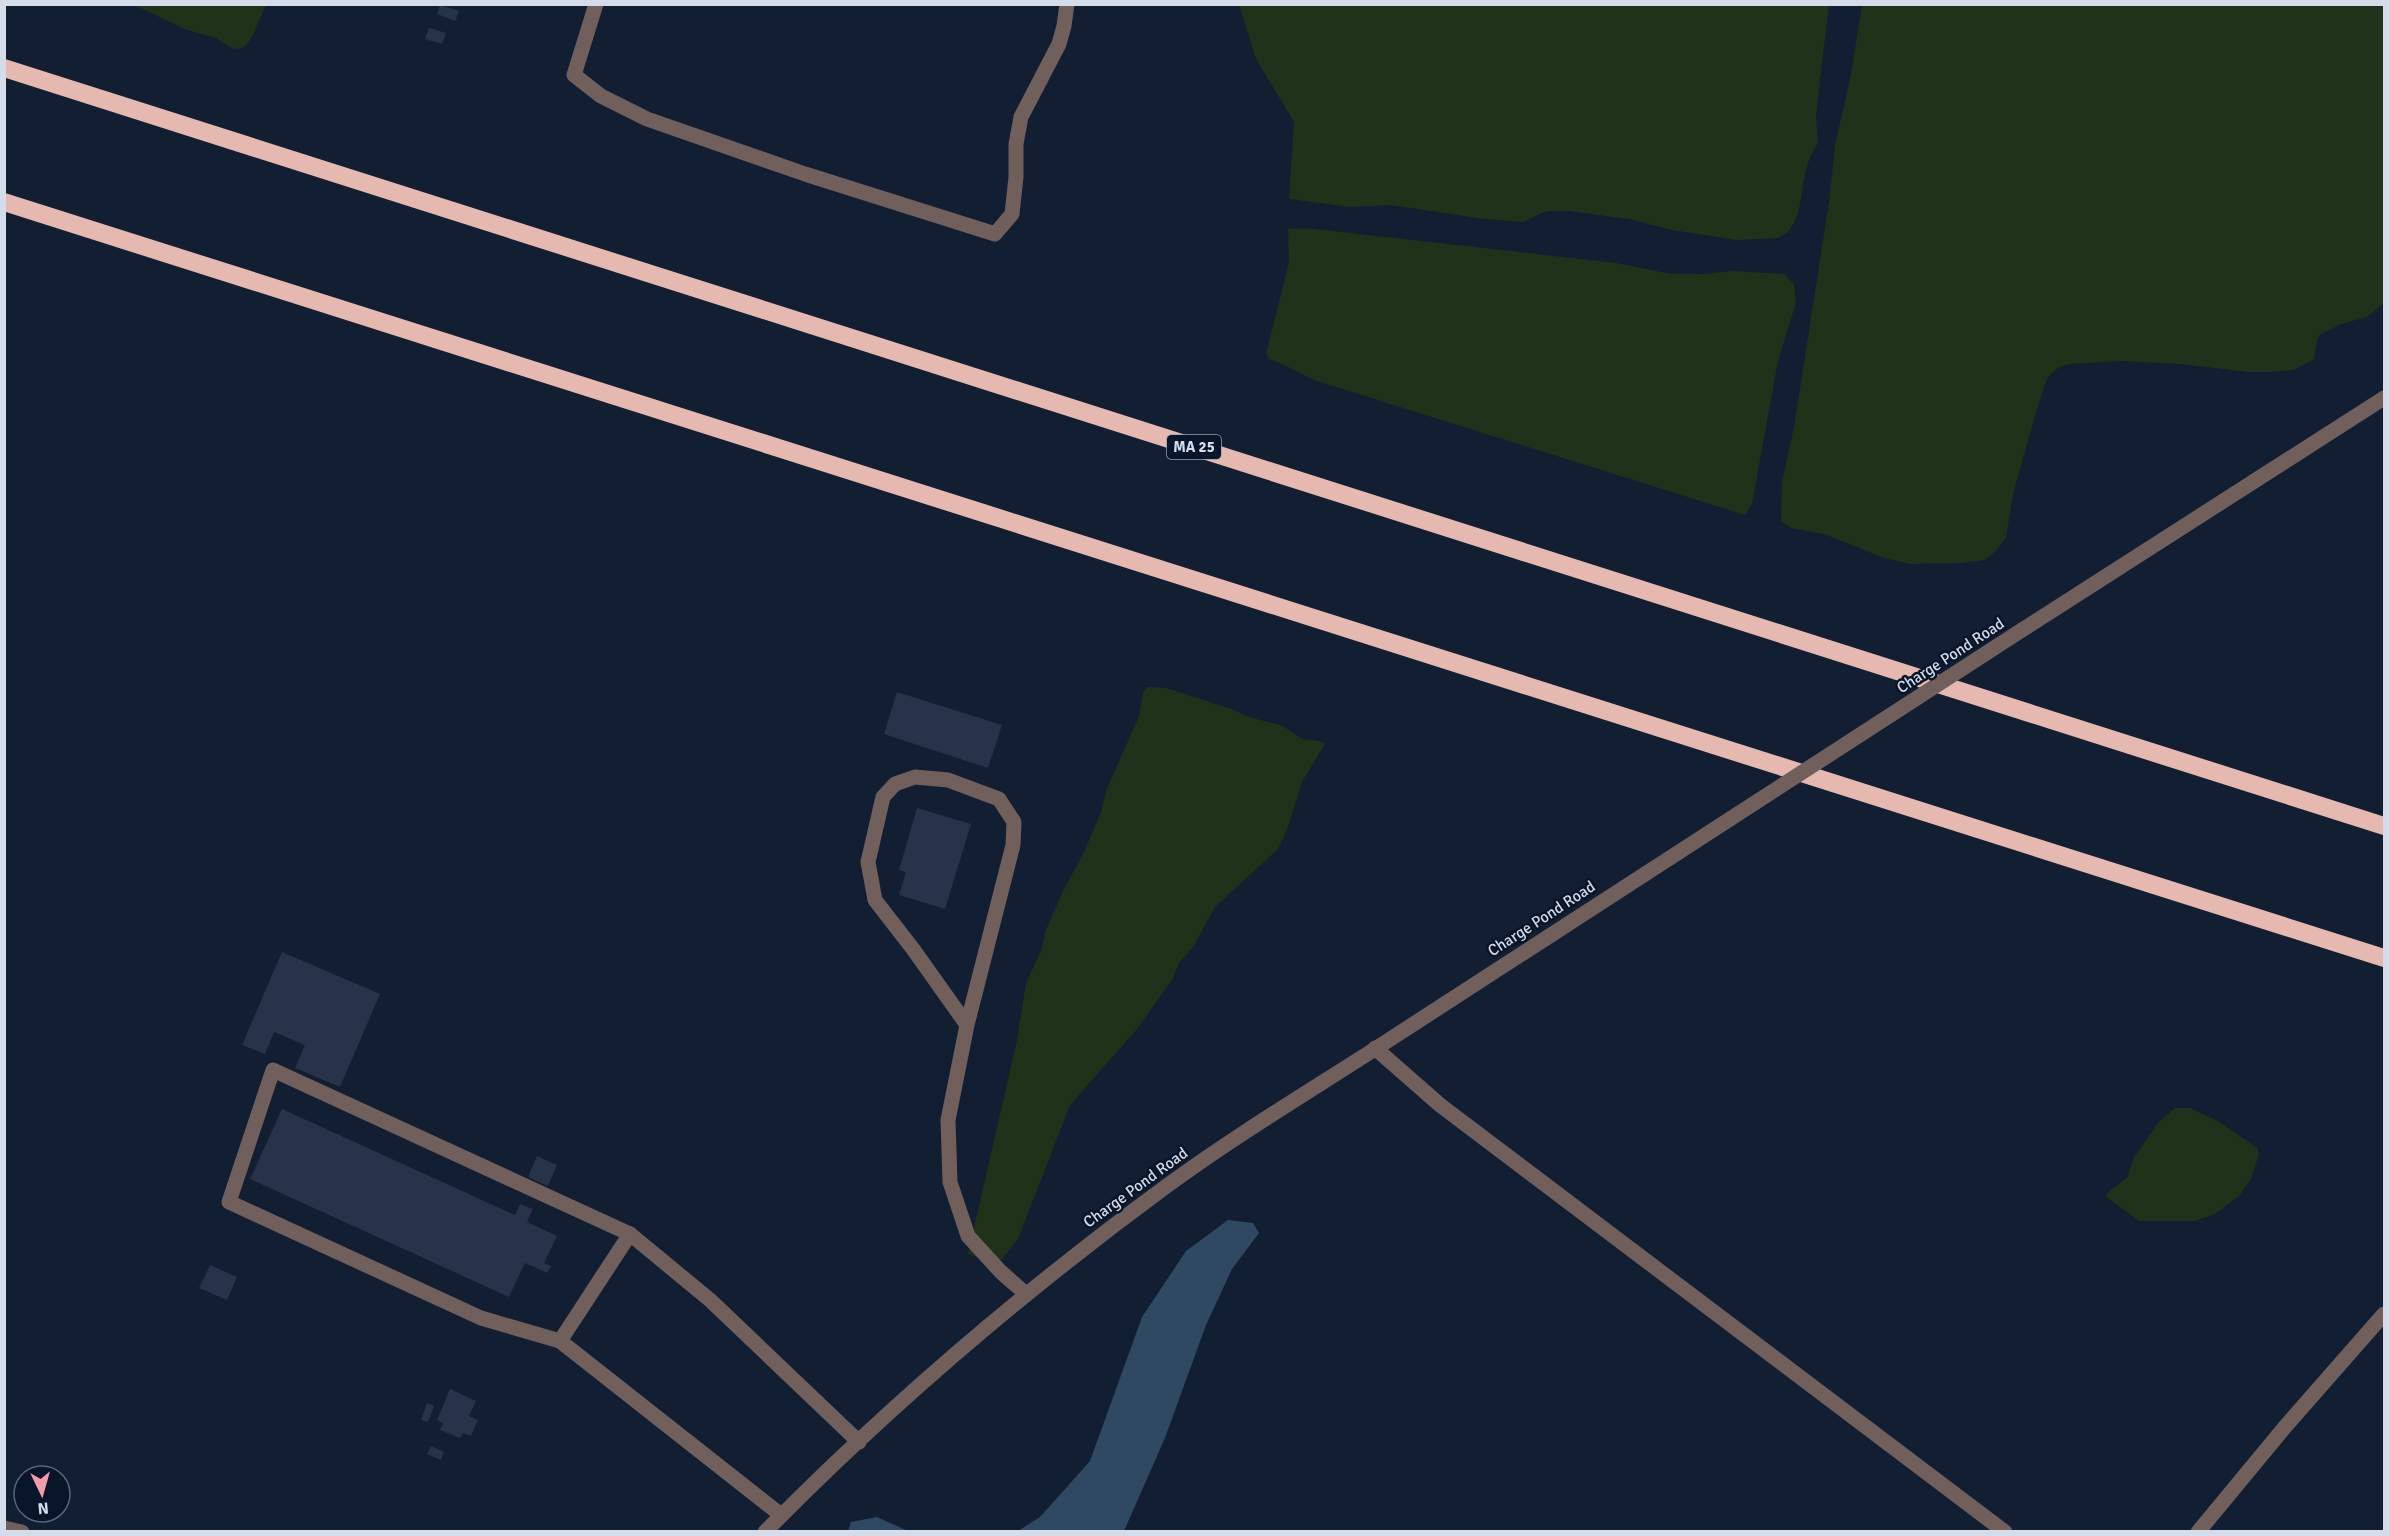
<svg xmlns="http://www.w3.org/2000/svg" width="2389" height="1536" font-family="Signika,sans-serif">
<rect width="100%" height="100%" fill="#121e32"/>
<g fill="#203219">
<polygon points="134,5 266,4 266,5 252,37 245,47 237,49 230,47 216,38 187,30"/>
<polygon points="1239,5 1829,5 1816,114 1818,143 1810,157 1805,173 1799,210 1794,223 1788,232 1778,238 1736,240 1672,230 1629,219 1569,211 1547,211 1523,222 1484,219 1391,205 1350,207 1289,199 1294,122 1256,59"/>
<polygon points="1862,5 2384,5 2384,303 2367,317 2341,324 2321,334 2317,340 2314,359 2294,370 2271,372 2248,372 2181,364 2120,361 2069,364 2058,368 2047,378 2035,416 2013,494 2006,538 1996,551 1985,560 1960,563 1912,564 1884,558 1824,534 1791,528 1781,521 1782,482 1794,427 1829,202 1835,145 1851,74"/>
<path d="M1306,228L1616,263L1671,274H1703L1733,271L1784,274L1794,284L1796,303L1778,361L1752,504L1745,515L1317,381C1300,374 1287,365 1269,359L1266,353L1289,262L1288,229Z"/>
<polygon points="1147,687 1167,688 1231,709 1249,717 1283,726 1302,739 1319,741 1325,744 1302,782 1288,827 1278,849 1215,907 1193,947 1179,963 1172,980 1137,1029 1070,1105 1018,1239 1002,1259 991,1263 968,1254 1017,1040 1026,983 1041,951 1045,932 1063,891 1084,852 1101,812 1106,791 1139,716 1143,693"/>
<polygon points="2175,1108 2190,1108 2218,1121 2257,1148 2259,1154 2251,1179 2239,1196 2215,1214 2195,1221 2139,1221 2106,1197 2108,1192 2127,1178 2133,1159 2158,1123"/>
</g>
<g fill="#2e4961">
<polygon points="1228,1220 1253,1223 1259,1233 1232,1269 1206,1325 1165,1438 1124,1531 1018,1531 1040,1517 1090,1461 1142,1317 1186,1251"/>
<polygon points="877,1517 908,1531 848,1531 851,1522"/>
</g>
<g fill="#263348">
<polygon points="440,5 459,11 455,21 437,14"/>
<polygon points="429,28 446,33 442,44 425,39"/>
<polygon points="897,692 1002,725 988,768 884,734"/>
<polygon points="917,808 971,824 945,909 899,895 906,872 899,870"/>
<polygon points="282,952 380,994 340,1087 295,1068 305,1045 274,1032 265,1054 242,1045"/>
<polygon points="282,1109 515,1215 520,1204 533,1209 527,1222 557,1236 544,1263 551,1266 547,1273 525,1263 509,1297 250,1179"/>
<polygon points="537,1156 557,1165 548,1186 528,1177"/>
<polygon points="210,1265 237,1277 227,1300 199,1288"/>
<polygon points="450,1389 476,1401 469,1416 478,1420 471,1436 463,1433 460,1438 440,1430 443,1423 437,1420"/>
<polygon points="427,1403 434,1406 428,1422 421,1420"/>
<polygon points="431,1446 444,1452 441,1460 427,1454"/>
</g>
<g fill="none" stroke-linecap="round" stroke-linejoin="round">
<g stroke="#715f5b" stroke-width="15">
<polyline points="596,4 574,75 601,96 647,119 805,174 995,234 1012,214 1016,177 1016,144 1021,117 1059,44 1064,26 1067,4"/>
<polyline points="2022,630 2384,398"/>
<polyline points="967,1025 913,949 875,900 868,862 883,797 895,784 915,777 948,780 999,799 1014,822 1013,845 967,1025 948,1120 950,1182 968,1236 1001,1272 1026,1294"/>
<polyline points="1375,1048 1440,1105 2005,1532"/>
<polyline points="560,1341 481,1318 229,1202 273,1070 630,1234"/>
<polyline points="781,1515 560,1341 630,1234 710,1300 859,1442"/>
<polyline points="4,1528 22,1532"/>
<path d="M765,1532C889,1406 1025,1290 1168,1185C1235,1136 1305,1094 1375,1049C1493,972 1611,895 1730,819"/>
<polyline points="2198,1532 2284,1428 2384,1314"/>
</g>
<g stroke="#e6b9b0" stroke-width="18">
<polyline points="4,68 2384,826"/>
<polyline points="4,202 2384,958"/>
</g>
<polyline stroke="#715f5b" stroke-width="15" points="1730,819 2022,630"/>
</g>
<g text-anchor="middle" stroke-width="5" stroke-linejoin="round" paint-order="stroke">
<rect fill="#091528" stroke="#97a0b0" stroke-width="1.5" x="1167" y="435" width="54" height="24" rx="4.5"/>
<g font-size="15" font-weight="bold" fill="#d4dcea">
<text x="1194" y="452">MA 25</text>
</g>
<g font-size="16" fill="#d4dcea" stroke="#091528">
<text transform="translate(1950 655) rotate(-33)" y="6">Charge Pond Road</text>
<text transform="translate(1541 918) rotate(-33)" y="6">Charge Pond Road</text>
<text transform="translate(1135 1187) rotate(-36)" y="6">Charge Pond Road</text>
</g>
</g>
<rect width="2389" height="1536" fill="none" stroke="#d4dcea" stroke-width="12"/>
<g transform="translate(42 1494) rotate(175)"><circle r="28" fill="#091528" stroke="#5a6576" stroke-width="1.5"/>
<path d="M0-4.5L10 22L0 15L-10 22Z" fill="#f39aab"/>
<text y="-9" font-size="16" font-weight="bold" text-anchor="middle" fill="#d4dcea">N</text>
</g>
</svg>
